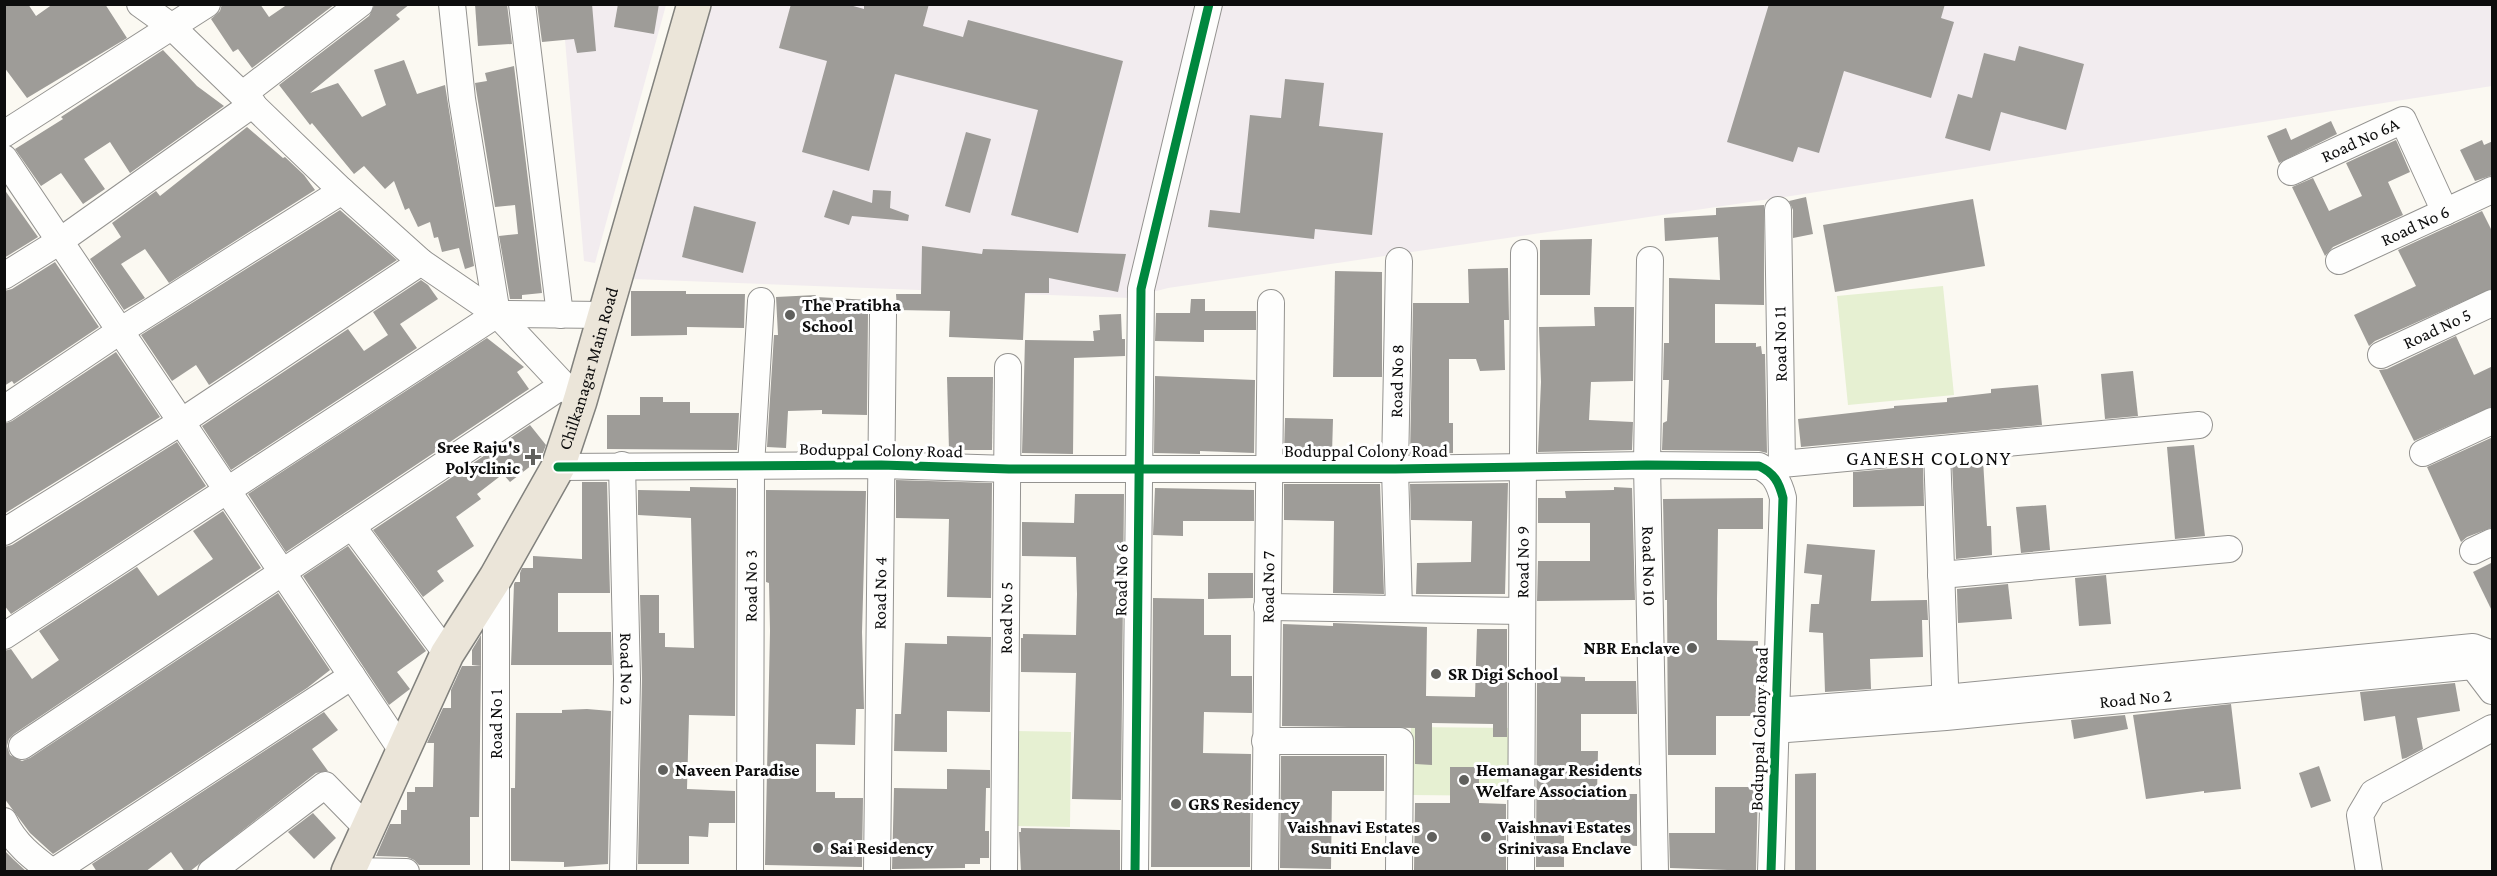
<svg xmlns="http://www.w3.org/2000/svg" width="2497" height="876" font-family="'Crimson Pro',serif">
<rect width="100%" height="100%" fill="#fbf9f2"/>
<g fill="#f2ecef">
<polygon points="562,5 666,5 595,263 584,261"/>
<polygon points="710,5 2492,5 2492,86 1791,196 1168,288 1130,298 633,279"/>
</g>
<g fill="#e6f0d2">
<polygon points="1943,286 1954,395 1848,405 1837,296"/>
<polygon points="1411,727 1512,728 1512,796 1411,795"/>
<polygon points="1016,731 1071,732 1070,827 1015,826"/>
</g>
<g fill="#9e9c98">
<polygon points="4,4 28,4 36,16 53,4 105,4 127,38 27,98 4,67"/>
<polygon points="222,4 260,4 269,17 288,4 335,4 252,68 238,49 233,52 211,19 220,11"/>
<polygon points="375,4 410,4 396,15 400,19 310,93 338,83 362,117 386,105 374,70 404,60 417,94 445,85 474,266 465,269 459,248 442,252 438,237 434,238 430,222 418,227 409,208 405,210 394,181 385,189 364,166 354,174 312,123 310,125 279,85 369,16"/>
<polygon points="475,4 507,4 512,44 478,46"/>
<polygon points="537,4 592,4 596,51 577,53 574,39 542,42"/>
<polygon points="618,4 659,4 654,34 614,27"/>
<polygon points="791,4 846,4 864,9 864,4 929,4 923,26 963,37 968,20 1123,61 1078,233 1011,215 1038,110 895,74 869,171 802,152 827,61 779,48"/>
<polygon points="1769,4 1945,4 1941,18 1954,22 1931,98 1844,71 1819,153 1798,147 1793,162 1727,142"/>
<polygon points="2019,46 2084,64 2066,130 2001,112 1990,151 1945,138 1958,94 1972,98 1984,53 2015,61"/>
<polygon points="163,50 197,86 224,106 130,173 110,142 84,159 105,189 83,204 61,173 41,186 15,149 63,119 61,117"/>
<polygon points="514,66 542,293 522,295 522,299 510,299 499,236 518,234 515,205 495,207 475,83 487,81 485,73"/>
<polygon points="1285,79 1324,83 1319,126 1383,133 1372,235 1315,229 1314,239 1208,227 1210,210 1240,213 1250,115 1281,118"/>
<polygon points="2331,121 2337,134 2279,163 2267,136 2286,128 2291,140"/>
<polygon points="247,127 283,158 285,157 304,175 315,190 169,283 145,249 121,264 145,298 124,310 90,259 121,237 112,223 156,191 160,196"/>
<polygon points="966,132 991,139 970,213 945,206"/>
<polygon points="2396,140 2410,172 2388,182 2403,215 2333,247 2325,256 2292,187 2313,178 2329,211 2362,196 2346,163"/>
<polygon points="2482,140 2484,145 2493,141 2493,175 2475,181 2460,150"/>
<polygon points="4,189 38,237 4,258"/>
<polygon points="833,190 872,203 873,190 891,191 890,208 909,215 908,221 852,216 849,225 824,217"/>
<polygon points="1806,197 1813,234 1793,238 1793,210 1789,201"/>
<polygon points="1973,199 1985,266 1835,292 1823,225"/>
<polygon points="1764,205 1764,305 1715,304 1715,343 1756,343 1756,347 1761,346 1762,354 1765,354 1767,453 1759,451 1662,450 1663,423 1667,421 1669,380 1663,380 1664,343 1669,343 1669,278 1720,280 1718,237 1665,241 1664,218 1716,215 1716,208"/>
<polygon points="694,206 756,222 743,273 682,257"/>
<polygon points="340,210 397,260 209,385 196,365 172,381 141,335"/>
<polygon points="2482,211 2493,233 2493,288 2375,341 2369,346 2354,315 2416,286 2398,250"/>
<polygon points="1592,239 1590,295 1540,295 1540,240"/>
<polygon points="922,246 982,254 983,249 1126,254 1118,292 1049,278 1049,293 1025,293 1023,340 949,337 950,311 897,310 896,294 921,294"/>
<polygon points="55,262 99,327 14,384 12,381 4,386 4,291 12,289"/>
<polygon points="1508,268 1509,320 1504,320 1505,370 1480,371 1476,359 1449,359 1449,423 1453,423 1453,453 1410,454 1413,303 1469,303 1468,269"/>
<polygon points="1335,271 1382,272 1382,377 1333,377"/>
<polygon points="421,280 428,285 438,299 400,324 417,348 231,470 202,426 348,329 364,351 388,335 373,312"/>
<polygon points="631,291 686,291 686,294 745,294 744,328 687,327 687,335 631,336"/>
<polygon points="816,295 816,297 870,300 868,314 867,415 822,414 822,410 788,411 786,448 767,447 774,335 778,335 776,297"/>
<polygon points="1191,299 1205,299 1205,311 1256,311 1256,330 1204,330 1204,342 1155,341 1156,313 1190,313"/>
<polygon points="1594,307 1634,307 1633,381 1591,382 1589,420 1633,422 1632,450 1538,452 1541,382 1539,327 1595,326"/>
<polygon points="1121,314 1122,339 1125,339 1125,356 1074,358 1073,454 1022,453 1025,340 1094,341 1093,331 1100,330 1099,315"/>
<polygon points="2456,336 2474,375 2493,366 2493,406 2414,441 2379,370 2387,369"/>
<polygon points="487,338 524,367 517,372 529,389 286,552 248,494"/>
<polygon points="116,352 160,417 4,514 4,424 12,421"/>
<polygon points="2133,371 2138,416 2105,419 2101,374"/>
<polygon points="1155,376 1255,380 1254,453 1200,451 1200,454 1154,453"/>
<polygon points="947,377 993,377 992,450 949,450"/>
<polygon points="2038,385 2042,425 1801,447 1798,419 1894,408 1894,406 1947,402 1947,398 1991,393 1991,389"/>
<polygon points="640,397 663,397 663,402 690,402 690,413 739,413 737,450 607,449 607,415 640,415"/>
<polygon points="1285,418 1333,419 1332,454 1284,452"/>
<polygon points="530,425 546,445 541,458 510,482 503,474 477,494 481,499 456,517 474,546 437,571 444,581 423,597 373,530"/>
<polygon points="2493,437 2493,527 2467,537 2461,542 2427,467"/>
<polygon points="177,442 206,486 11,614 4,605 4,547 12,545"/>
<polygon points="2194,445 2205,536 2175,539 2167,447"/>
<polygon points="1983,460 1987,526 1991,526 1992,555 1956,559 1952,463"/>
<polygon points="1923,466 1924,506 1853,507 1853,472"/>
<polygon points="896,480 992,483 991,598 947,597 949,519 896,518"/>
<polygon points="582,482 607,482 610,593 558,593 558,632 611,632 612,665 511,665 514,584 515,582 520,582 520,573 522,568 533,568 533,556 582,559"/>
<polygon points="1508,483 1505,594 1416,594 1417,563 1471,562 1472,521 1411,520 1410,484"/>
<polygon points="1284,484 1380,484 1384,594 1333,593 1334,521 1284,520"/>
<polygon points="690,487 736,488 735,716 689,715 687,789 735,791 735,823 709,823 708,837 689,836 689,864 638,864 642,679 640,595 659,595 659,633 665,633 665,647 694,648 691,518 638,515 638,490 690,491"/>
<polygon points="1614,487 1632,488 1635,600 1537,601 1538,561 1590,561 1590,523 1538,523 1538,498 1566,498 1565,491 1614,490"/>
<polygon points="1155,488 1254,490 1254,521 1183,521 1183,536 1153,535"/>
<polygon points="766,490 866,491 862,632 864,709 856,709 855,745 816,744 816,792 835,792 835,798 863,798 862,867 765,865 770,631 769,583 766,582"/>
<polygon points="1075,494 1124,494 1121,800 1072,799 1076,673 1021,672 1021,638 1023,638 1023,634 1076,635 1077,594 1076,557 1022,556 1022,522 1074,523"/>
<polygon points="1763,498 1763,529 1718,529 1717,599 1717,640 1758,641 1758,679 1762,679 1761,716 1716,716 1716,755 1668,755 1667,600 1665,600 1663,499"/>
<polygon points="2046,505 2050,550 2021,553 2016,507"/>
<polygon points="223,511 261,568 14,734 9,739 7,746 10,755 22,761 30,758 278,593 330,670 307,688 53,854 30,833 4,798 4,651 11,649 32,679 59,660 39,631 137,567 158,596 170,588 213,559 193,531"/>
<polygon points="1807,544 1875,550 1871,601 1927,600 1928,620 1922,620 1923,657 1870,659 1871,689 1825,692 1823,633 1809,632 1811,604 1819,604 1822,575 1804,573"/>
<polygon points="348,546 426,651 397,672 410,689 389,705 303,576"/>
<polygon points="2493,562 2493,613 2473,572"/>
<polygon points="1208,573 1253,573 1253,598 1208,599"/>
<polygon points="2106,575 2111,624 2079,626 2075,578"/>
<polygon points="2008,584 2012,619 1958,623 1957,589"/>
<polygon points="1153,598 1204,599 1204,635 1231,635 1231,676 1252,676 1252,713 1204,712 1203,753 1251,754 1250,867 1151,867"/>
<polygon points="1333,623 1427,627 1426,696 1475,697 1477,629 1507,629 1507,737 1493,737 1493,724 1432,723 1432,765 1415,764 1415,728 1282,726 1283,624 1333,626"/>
<polygon points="481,635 481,666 472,665 472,650"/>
<polygon points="947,636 991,637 990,712 947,711 947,752 894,751 895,714 901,714 905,643 947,644"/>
<polygon points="462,666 481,666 479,817 470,817 470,865 419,865 414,860 407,857 376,856 390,824 401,824 401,810 407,810 407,792 415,792 415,787 433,787 434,743 427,743 443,708 451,708 451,690"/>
<polygon points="1537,676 1585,677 1585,681 1636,681 1637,714 1581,714 1581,751 1598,751 1597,794 1637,794 1637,846 1621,845 1620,829 1564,829 1564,867 1536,867"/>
<polygon points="2455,683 2460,711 2417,718 2423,749 2406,758 2402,759 2395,716 2364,721 2360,692"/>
<polygon points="2231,704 2241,789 2204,793 2204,791 2146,799 2133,715"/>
<polygon points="587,709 611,711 608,864 564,867 564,862 511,861 511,788 515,788 516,713 562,713 562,710"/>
<polygon points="324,712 338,730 312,749 328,771 316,773 189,872 185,872 171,852 145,872 97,872 92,864"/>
<polygon points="2125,715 2128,729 2074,739 2071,720"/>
<polygon points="1281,756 1384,756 1384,791 1332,791 1331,869 1280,868"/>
<polygon points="2319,766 2331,801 2311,808 2299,773"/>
<polygon points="1450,767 1479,767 1479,803 1506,804 1506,872 1414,870 1415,803 1450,803"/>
<polygon points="947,769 990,770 990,788 986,788 985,831 989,831 989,858 980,858 980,864 965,864 965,868 892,869 894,788 947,789"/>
<polygon points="1816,773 1816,872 1795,872 1795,774"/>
<polygon points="1715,787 1758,787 1756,871 1670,868 1669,833 1715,833"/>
<polygon points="313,813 336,838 314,859 288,832"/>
<polygon points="1021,828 1120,830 1120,871 1021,872 1019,832 1021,832"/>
<polygon points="4,850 14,860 27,872 4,872"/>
</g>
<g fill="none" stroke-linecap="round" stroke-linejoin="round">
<defs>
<g id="minor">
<polyline points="140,4 172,27 342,191 421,262 497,314 573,395"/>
<polyline points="452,4 462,99 497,314"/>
<polyline points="522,4 560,315"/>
<polyline points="243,94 360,4"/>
<polyline points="4,134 207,4"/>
<polyline points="4,158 403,752"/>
<path id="s1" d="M2291,172L2403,120L2445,212"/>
<path id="s2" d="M1650,260L1647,465L1655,872"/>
<path id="s3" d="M2339,261L2492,190"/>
<polyline points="4,276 60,241 253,104"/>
<path id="s4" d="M2381,355L2492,303"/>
<polyline points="4,409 120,331 342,191"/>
<polyline points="1937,450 1946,714"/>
<polyline points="2423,453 2492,421"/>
<polyline points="1782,464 2199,425"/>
<path id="s5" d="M622,465L627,679L623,872"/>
<path d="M558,467L881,465L1009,469H1395L1647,465L1759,466C1774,473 1779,482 1783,498L1771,872"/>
<polyline points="1770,472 1782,464 1778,210"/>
<polyline points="352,526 447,654"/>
<polyline points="4,532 181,422 421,262"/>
<polyline points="2473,551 2492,542"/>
<polyline points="1941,575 2229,549"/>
<polyline points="1267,607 1522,611"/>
<path id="s6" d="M1399,609L1395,469L1399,261"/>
<polyline points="4,636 497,314 605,315"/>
<polyline points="2473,666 2492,691"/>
<polyline points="1776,711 1945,698 2473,647 2492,654"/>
<path id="s7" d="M1775,730L1946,717L2473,666L2492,658"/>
<polyline points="1265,741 1400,741 1399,872"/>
<polyline points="22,746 563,385"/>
<path d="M4,821C15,844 32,857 52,872"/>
<polyline points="348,871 406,872"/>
<polyline points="53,872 352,676"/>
<polyline points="211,872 325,785 367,828"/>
<polyline points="496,872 496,577"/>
<path id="s8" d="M750,872L751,466L761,301"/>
<path id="s9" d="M877,872L883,314"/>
<path id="s10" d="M1004,872L1008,367"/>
<polyline points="1135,872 1141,289 1209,4"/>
<path id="s11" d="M1265,872L1271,303"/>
<path id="s12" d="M1521,872L1524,253"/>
<polyline points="2369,872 2360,815 2373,793 2492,728"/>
</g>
<g id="major">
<path id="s13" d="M348,872L447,654L496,577L558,467L580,401L694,4"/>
</g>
</defs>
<use href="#minor" stroke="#949390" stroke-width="28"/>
<use href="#major" stroke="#81817d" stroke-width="36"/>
<use href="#minor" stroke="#fefefd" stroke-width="26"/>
<use href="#major" stroke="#ebe5d9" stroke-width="33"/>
<defs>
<g id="cycleway">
<path d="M558,467L881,465L1009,469H1395L1647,465L1759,466C1774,473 1779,482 1783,498L1771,872"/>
<polyline points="1135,872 1141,289 1209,4"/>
</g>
</defs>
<use href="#cycleway" stroke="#fff" stroke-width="13"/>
<use href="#cycleway" stroke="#00873e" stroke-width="9"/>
</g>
<g fill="#60605d" stroke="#fff" stroke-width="2">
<circle cx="790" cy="315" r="6"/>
<path d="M530 448h6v6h6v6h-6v6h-6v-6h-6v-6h6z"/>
<circle cx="1692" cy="648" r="6"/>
<circle cx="1436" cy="674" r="6"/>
<circle cx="663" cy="770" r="6"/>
<circle cx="1464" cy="780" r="6"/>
<circle cx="1176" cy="804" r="6"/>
<circle cx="1432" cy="837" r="6"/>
<circle cx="1486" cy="837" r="6"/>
<circle cx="818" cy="848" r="6"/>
</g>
<g text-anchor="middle" stroke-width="6" stroke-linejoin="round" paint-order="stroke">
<g font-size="18" fill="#0d0d0d" stroke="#fff">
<text dy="6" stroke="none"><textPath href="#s1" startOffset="76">Road No 6A</textPath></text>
<text dy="6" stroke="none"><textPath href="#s3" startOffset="84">Road No 6</textPath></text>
<text dy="6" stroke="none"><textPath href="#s4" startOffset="62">Road No 5</textPath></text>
<text transform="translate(1780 344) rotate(-91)" y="6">Road No 11</text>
<text dy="6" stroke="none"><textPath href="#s13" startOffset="560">Chilkanagar Main Road</textPath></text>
<text dy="6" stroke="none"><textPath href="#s6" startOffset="228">Road No 8</textPath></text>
<text transform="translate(881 450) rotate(1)" y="6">Boduppal Colony Road</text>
<text x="1366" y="457">Boduppal Colony Road</text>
<text dy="6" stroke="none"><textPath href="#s12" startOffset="310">Road No 9</textPath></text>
<text dy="6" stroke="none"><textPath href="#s2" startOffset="306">Road No 10</textPath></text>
<text transform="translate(1121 580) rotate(-89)" y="6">Road No 6</text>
<text dy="6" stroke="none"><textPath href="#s8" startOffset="286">Road No 3</textPath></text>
<text dy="6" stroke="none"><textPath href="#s11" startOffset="285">Road No 7</textPath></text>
<text dy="6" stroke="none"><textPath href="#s9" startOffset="279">Road No 4</textPath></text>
<text dy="6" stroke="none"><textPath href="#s10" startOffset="254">Road No 5</textPath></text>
<text dy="6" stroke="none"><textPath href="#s5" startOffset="204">Road No 2</textPath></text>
<text dy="6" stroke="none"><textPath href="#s7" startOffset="362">Road No 2</textPath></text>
<text transform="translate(496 724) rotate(-90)" y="6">Road No 1</text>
<text transform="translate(1759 729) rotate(-88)" y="6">Boduppal Colony Road</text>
</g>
<g font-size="18" font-weight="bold" fill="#0d0d0d" stroke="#fff" text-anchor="start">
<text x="802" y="311">The Pratibha<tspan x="802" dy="21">School</tspan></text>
<text x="520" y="453" text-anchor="end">Sree Raju's<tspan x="520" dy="21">Polyclinic</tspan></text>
<text x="1680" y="654" text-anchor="end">NBR Enclave</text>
<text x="1448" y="680">SR Digi School</text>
<text x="675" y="776">Naveen Paradise</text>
<text x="1476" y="776">Hemanagar Residents<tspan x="1476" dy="21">Welfare Association</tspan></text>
<text x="1188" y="810">GRS Residency</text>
<text x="1420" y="833" text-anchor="end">Vaishnavi Estates<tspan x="1420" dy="21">Suniti Enclave</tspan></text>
<text x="1498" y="833">Vaishnavi Estates<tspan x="1498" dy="21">Srinivasa Enclave</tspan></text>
<text x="830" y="854">Sai Residency</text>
</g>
<g font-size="20" letter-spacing="1.5" fill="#0d0d0d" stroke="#fff">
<text x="1929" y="465">GANESH COLONY</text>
</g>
</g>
<rect width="2497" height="876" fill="none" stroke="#0d0d0d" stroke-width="12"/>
</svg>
